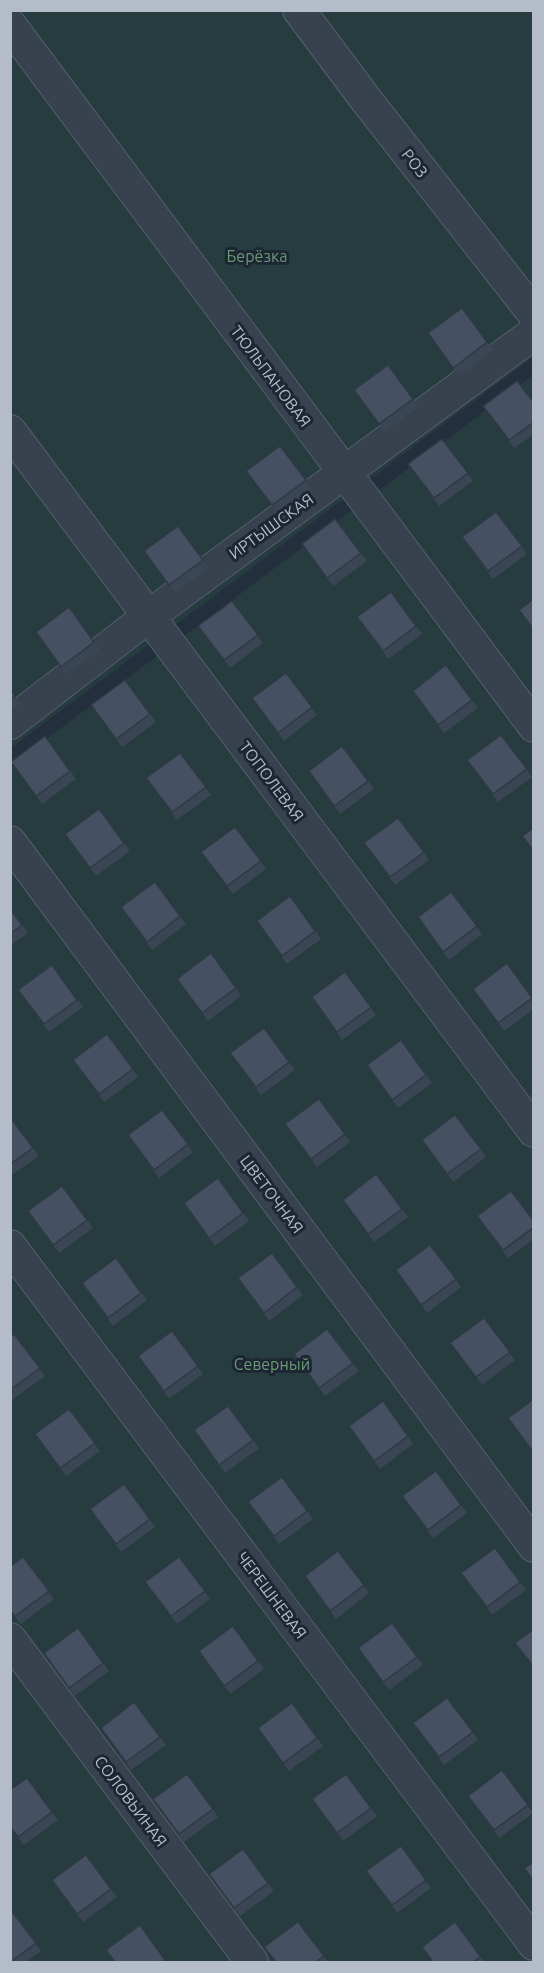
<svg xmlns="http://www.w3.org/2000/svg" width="544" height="1973" font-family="Ubuntu,sans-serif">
<rect width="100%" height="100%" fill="#242f3e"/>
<g fill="#263c3f">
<polygon points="11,11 533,11 533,357 11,748"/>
<polygon points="533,375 533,1962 11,1962 10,766"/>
</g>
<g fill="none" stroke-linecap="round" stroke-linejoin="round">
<defs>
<g id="minor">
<polyline points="299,10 367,101 534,314"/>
<polyline points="10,25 534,726"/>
<polyline points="10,431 534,1131"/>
<polyline points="10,723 149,616 534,333"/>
<polyline points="10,842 534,1546"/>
<polyline points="10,1246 534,1944"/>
<polyline points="10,1639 252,1962"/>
</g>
</defs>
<use href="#minor" stroke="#565f6c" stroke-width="34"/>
<use href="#minor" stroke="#38414e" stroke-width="32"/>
</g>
<g fill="#3b4654">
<polygon points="462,308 493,350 459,376 428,333"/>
<polygon points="388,365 419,407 385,432 354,390"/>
<polygon points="534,403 534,434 514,448 483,406"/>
<polygon points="442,439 473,481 439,506 408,464"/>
<polygon points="280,446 311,488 278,513 246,471"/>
<polygon points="496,512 527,554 493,579 462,537"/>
<polygon points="335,519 367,561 333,586 302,544"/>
<polygon points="178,526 209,568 175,593 144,551"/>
<polygon points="391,592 422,634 388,659 357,617"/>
<polygon points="232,601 263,643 230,668 198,626"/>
<polygon points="69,607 100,650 66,675 36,632"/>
<polygon points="446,665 478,708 444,733 413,691"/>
<polygon points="286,673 317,715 284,741 252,698"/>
<polygon points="125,680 156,722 122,747 91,705"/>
<polygon points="10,689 21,704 10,712"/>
<polygon points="501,735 532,777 498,802 467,760"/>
<polygon points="45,736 76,779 42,804 11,762"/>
<polygon points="342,746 374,789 340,814 309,771"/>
<polygon points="180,753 211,795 177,820 146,778"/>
<polygon points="99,809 130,851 96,876 65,834"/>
<polygon points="398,818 429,860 395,885 364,843"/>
<polygon points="235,827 266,869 233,894 201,852"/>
<polygon points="155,882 186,924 152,950 121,907"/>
<polygon points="451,892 482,934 449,960 418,917"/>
<polygon points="290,896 321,939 287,964 257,921"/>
<polygon points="10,909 28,933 10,946"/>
<polygon points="211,953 241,996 208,1021 177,979"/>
<polygon points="507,963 534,999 534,1009 504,1031 473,989"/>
<polygon points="52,965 83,1007 49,1032 18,990"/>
<polygon points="345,972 376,1015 342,1040 312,997"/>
<polygon points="264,1028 295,1070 261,1095 230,1053"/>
<polygon points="107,1034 138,1077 104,1102 73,1060"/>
<polygon points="401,1040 432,1083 398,1108 367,1065"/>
<polygon points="319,1099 350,1142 317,1167 285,1124"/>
<polygon points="162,1110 193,1152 159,1178 128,1135"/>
<polygon points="455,1115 486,1157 453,1182 422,1140"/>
<polygon points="10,1117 39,1156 10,1176"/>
<polygon points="376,1174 408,1217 374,1242 343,1200"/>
<polygon points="218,1178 249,1221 215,1246 184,1203"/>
<polygon points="62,1186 93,1228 59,1253 28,1211"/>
<polygon points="477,1216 534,1221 534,1239 508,1258"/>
<polygon points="430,1245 461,1287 427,1313 396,1270"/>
<polygon points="272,1253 303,1295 269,1321 238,1278"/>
<polygon points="116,1258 147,1300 113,1326 82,1283"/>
<polygon points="484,1318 515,1360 482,1385 450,1343"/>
<polygon points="327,1329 359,1371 325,1396 294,1354"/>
<polygon points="172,1331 203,1374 169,1399 138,1356"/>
<polygon points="14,1334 45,1376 11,1401 10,1400 10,1337"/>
<polygon points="383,1401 413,1444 380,1469 349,1426"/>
<polygon points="228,1406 259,1448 225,1473 194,1430"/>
<polygon points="69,1409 100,1451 66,1476 35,1434"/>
<polygon points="436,1471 467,1513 433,1538 402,1496"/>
<polygon points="282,1477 313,1519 279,1544 248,1502"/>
<polygon points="124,1484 155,1527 121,1552 90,1509"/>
<polygon points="495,1548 526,1590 492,1615 461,1573"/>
<polygon points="338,1551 369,1593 336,1619 305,1576"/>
<polygon points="23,1557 54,1599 21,1624 10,1611"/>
<polygon points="179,1557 210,1599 177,1624 145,1582"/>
<polygon points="392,1623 423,1665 389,1690 358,1648"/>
<polygon points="233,1626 264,1669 230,1694 199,1651"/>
<polygon points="78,1628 109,1671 75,1696 44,1653"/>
<polygon points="134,1702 166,1745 131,1770 101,1728"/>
<polygon points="292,1703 323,1746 289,1771 258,1728"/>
<polygon points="413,1723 473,1732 478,1740 444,1765"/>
<polygon points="502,1770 533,1813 499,1838 468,1796"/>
<polygon points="346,1774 377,1816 343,1841 312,1799"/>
<polygon points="27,1778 58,1820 24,1845 10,1827"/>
<polygon points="153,1799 213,1809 218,1817 184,1842"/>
<polygon points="401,1846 431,1888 397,1913 366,1871"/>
<polygon points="243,1849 274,1891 240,1916 209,1874"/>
<polygon points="86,1855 117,1897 83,1922 52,1880"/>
<polygon points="10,1909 41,1951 26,1962 10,1962"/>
<polygon points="298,1922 328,1962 275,1962"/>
<polygon points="455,1922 485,1962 433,1962"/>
</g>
<g fill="#455162" stroke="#303945" stroke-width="1.5">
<polygon points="462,308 487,342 453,368 428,333"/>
<polygon points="388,365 413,399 379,424 354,390"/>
<polygon points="517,381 534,403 534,422 509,440 483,406"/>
<polygon points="442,439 468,473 434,498 408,464"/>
<polygon points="280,446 306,480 272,505 246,471"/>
<polygon points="496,512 522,546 488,571 462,537"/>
<polygon points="335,519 361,553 327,578 302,544"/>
<polygon points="178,526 203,560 169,585 144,551"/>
<polygon points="391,592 416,626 383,651 357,617"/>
<polygon points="534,599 534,630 519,610"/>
<polygon points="232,601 258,635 224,660 198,626"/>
<polygon points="69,607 94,642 61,667 36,632"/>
<polygon points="446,665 472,700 438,725 413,691"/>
<polygon points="286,673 312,707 278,733 252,698"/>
<polygon points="125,680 150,714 116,739 91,705"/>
<polygon points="10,689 15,696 10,700"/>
<polygon points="501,735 527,769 493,794 467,760"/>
<polygon points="45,736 70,771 36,796 11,762"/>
<polygon points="342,746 368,781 334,806 309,771"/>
<polygon points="180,753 206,787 172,812 146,778"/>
<polygon points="99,809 124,843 90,868 65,834"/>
<polygon points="398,818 424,852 390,877 364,843"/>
<polygon points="235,827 261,861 227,886 201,852"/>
<polygon points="534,828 534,851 522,836"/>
<polygon points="155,882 180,916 147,942 121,907"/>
<polygon points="451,892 477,926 443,952 418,917"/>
<polygon points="290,896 315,931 282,956 257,921"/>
<polygon points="10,909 22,925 10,934"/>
<polygon points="211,953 236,988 202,1013 177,979"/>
<polygon points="507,963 532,998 498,1023 473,989"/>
<polygon points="52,965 77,1000 44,1024 18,990"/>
<polygon points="345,972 371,1007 337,1032 312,997"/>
<polygon points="264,1028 289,1062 256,1087 230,1053"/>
<polygon points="107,1034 133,1069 99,1094 73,1060"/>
<polygon points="401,1040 426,1075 392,1100 367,1065"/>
<polygon points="534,1061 534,1068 530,1064"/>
<polygon points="319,1099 345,1134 311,1159 285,1124"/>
<polygon points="162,1110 188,1144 154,1170 128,1135"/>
<polygon points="455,1115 481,1149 447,1174 422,1140"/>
<polygon points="10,1117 33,1148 10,1164"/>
<polygon points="376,1174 402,1209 368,1234 343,1200"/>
<polygon points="218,1178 243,1213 209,1238 184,1203"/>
<polygon points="62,1186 87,1220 53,1245 28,1211"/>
<polygon points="511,1191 534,1221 534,1227 503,1250 477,1216"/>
<polygon points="430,1245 456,1279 421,1305 396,1270"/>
<polygon points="272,1253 297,1287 264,1313 238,1278"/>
<polygon points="116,1258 141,1293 108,1318 82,1283"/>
<polygon points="484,1318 510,1352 476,1377 450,1343"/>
<polygon points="327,1329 353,1363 319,1388 294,1354"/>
<polygon points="172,1331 198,1366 164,1391 138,1356"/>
<polygon points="14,1334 40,1368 10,1390 10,1337"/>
<polygon points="534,1399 534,1452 533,1452 508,1418"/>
<polygon points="383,1401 408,1436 374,1461 349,1426"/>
<polygon points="228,1406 253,1440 219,1465 194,1430"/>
<polygon points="69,1409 95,1443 60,1468 35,1434"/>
<polygon points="436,1471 461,1505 428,1530 402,1496"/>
<polygon points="282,1477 307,1511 274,1536 248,1502"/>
<polygon points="124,1484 150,1519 116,1544 90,1509"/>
<polygon points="495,1548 520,1582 487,1607 461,1573"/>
<polygon points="338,1551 364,1585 330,1611 305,1576"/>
<polygon points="23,1557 49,1591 15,1616 10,1610 10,1567"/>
<polygon points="179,1557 205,1591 171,1616 145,1582"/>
<polygon points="392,1623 417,1657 383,1682 358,1648"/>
<polygon points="233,1626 258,1661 224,1686 199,1651"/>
<polygon points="78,1628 103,1663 69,1688 44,1653"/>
<polygon points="534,1629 534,1667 515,1643"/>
<polygon points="447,1698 473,1732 439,1757 413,1723"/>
<polygon points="134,1702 160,1737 126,1762 101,1728"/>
<polygon points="292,1703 317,1738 283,1763 258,1728"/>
<polygon points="502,1770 528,1805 494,1830 468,1796"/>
<polygon points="187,1774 213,1809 179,1834 153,1799"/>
<polygon points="346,1774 371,1808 337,1833 312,1799"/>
<polygon points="27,1778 52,1812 18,1837 10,1827 10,1790"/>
<polygon points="401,1846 426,1880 392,1905 366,1871"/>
<polygon points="243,1849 268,1883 234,1908 209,1874"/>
<polygon points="86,1855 111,1889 77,1914 52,1880"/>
<polygon points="534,1862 534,1881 524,1868"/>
<polygon points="10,1909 36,1943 10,1962"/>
<polygon points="298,1922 324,1956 315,1962 276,1962 264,1947"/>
<polygon points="455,1922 481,1957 473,1962 433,1962 422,1947"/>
<polygon points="140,1925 165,1960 161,1962 115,1962 106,1950"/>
</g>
<g text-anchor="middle" stroke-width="6" stroke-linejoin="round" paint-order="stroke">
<g font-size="16" fill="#b4bcc9" stroke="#1d2633">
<text transform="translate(415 163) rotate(52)" y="6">РОЗ</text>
<text transform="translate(271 376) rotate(53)" y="6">ТЮЛЬПАНОВАЯ</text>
<text transform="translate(271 526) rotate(-36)" y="6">ИРТЫШСКАЯ</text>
<text transform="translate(272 781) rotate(53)" y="6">ТОПОЛЕВАЯ</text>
<text transform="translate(272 1194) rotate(53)" y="6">ЦВЕТОЧНАЯ</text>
<text transform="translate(272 1595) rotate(53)" y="6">ЧЕРЕШНЕВАЯ</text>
<text transform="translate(131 1801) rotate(53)" y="6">СОЛОВЬИНАЯ</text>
</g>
<g font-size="16" fill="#6b9a76" stroke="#1d2633">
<text x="257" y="262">Берёзка</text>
<text x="272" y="1370">Северный</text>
</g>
</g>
<rect width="544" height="1973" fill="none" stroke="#b4bcc9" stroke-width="24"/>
</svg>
